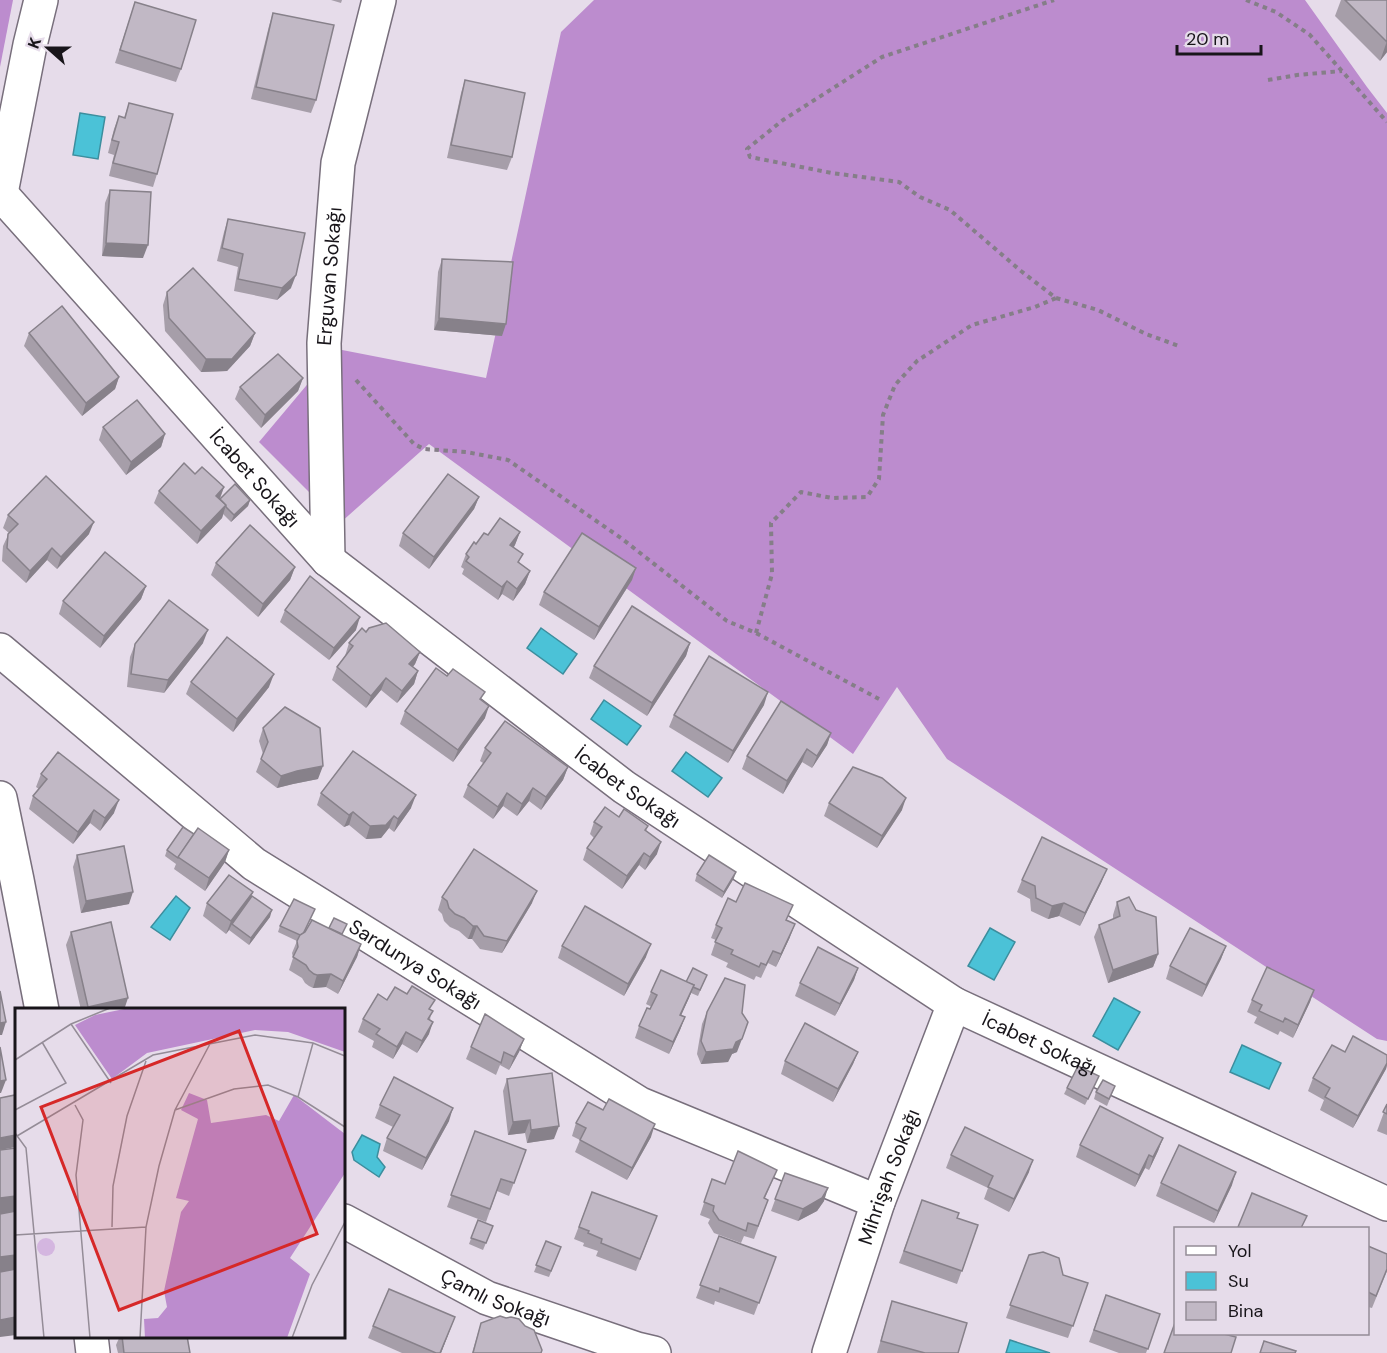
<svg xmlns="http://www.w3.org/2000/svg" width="1387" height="1353" font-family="'DM Sans',sans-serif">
<rect width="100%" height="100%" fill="#e6dcea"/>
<g fill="#bc8cce">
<polygon points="0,0 13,0 0,67"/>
<polygon points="594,0 1305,0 1367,87 1387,113 1387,1041 1377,1039 947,759 897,687 853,754 429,444 340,523 259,442 337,349 486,378 561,32"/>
</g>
<g fill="#4bc2d7" stroke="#3c8e9e" stroke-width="1.5">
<polygon points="80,113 105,117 98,159 73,155"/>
<polygon points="541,628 577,654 563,674 527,648"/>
<polygon points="604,700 641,726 627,745 591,719"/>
<polygon points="686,752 722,778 708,797 672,771"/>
<polygon points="176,896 190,908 170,940 151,927"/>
<polygon points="990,928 1015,942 994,980 968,966"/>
<polygon points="1114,998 1140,1012 1118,1050 1093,1036"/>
<polygon points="1242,1045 1281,1063 1269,1089 1230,1072"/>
<polygon points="362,1135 380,1144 377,1157 385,1167 379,1177 354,1160 352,1152"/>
<polygon points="1010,1340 1050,1353 1006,1353"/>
</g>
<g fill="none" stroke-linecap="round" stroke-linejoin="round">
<defs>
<g id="minor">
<path id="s1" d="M1,194L328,560L624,787L954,1004L1387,1204"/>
<polyline points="0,198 30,45 41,0"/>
<path id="s2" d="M328,560L324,343L338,163L379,0"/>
<path id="s3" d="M0,650L254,864L640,1104L878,1202"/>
<polyline points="0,798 17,880 42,1010"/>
<path id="s4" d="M344,1221L487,1298L637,1349L654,1353"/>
<polyline points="91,1336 93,1353"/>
<path id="s5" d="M829,1353L878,1202L954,1004"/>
</g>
</defs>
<use href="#minor" stroke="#786f7c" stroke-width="36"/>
<g stroke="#857e88" stroke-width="4" stroke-dasharray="4.5 4.5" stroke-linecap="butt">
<polyline points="1246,0 1276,12 1310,35 1387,122"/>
<polyline points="1268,80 1297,75 1342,71"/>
<polyline points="1056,298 1098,310 1146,334 1179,346"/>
<polyline points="356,380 414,444 424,449 466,452 508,460 621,538 727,621 756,633 879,699"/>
<polyline points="756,633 772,574 771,523 801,492 832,498 867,497 879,479 883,415 895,385 917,361 972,325 1035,307 1056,298 1021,271 950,210 920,197 899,182 832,173 750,157 747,149 783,120 882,57 1054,0"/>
</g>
<use href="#minor" stroke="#fff" stroke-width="33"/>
</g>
<g fill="#a69ea9">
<polygon points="331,0 342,0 341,3"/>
<polygon points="1341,0 1387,0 1387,52 1380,61 1335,16"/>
<polygon points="135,2 181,69 176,82 115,63"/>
<polygon points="273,13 316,100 311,113 251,99 269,26"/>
<polygon points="465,80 512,157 507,170 447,158 461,93"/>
<polygon points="129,103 157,174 153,187 109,176 114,155 108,153 114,129 119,116 124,118"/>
<polygon points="110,190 143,258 102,256 105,203"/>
<polygon points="228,219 291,288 277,300 234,291 238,267 217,261 224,232"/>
<polygon points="442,259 502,336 434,330 438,272"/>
<polygon points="167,292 255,333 250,346 227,371 201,372 165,331 163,305"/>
<polygon points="29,333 119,377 115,389 82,416 24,346"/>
<polygon points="303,378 298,391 261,428 235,399 240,387"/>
<polygon points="103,427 165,434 161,447 126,475 99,440"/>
<polygon points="195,474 224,487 220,499 250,500 248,506 231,522 223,514 222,518 197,544 154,503 159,491"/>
<polygon points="479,497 474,509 429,569 399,546 403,533"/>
<polygon points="8,515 89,534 57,569 47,560 26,583 2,561 3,546 9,533 3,528"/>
<polygon points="520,532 514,547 520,564 530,571 525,584 513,601 502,594 498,600 462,574 464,569 461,567 466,554 476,544 488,535"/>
<polygon points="216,563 295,567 290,580 258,617 211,575"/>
<polygon points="636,568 632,580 594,640 539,605 544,592"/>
<polygon points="146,586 141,599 100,648 59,614 63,601"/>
<polygon points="285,610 356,630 329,660 280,622"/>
<polygon points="366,632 420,652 415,664 413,667 418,671 414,684 397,703 381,690 366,708 332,680 337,667 345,656 349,643"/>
<polygon points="203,643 164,693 127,687 130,657 135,644"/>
<polygon points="690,643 686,656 647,716 589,678 594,666"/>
<polygon points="191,682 269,687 233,732 186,694"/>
<polygon points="482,701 485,718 453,762 400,724 405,711"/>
<polygon points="764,705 728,763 669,727 674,715"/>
<polygon points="263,728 318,779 293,784 277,788 256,772 263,754 259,741"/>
<polygon points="831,733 827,745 812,768 802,762 783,794 742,769 747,756"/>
<polygon points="485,748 568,767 563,780 541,810 529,801 517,816 503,806 493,819 463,797 468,785 483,763 480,761"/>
<polygon points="41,774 114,813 100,831 90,823 73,844 29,809 33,796 39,789 36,787"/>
<polygon points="321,793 411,808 394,832 389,828 381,838 366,839 349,825 344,827 317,805"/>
<polygon points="829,803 902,810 877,848 824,816"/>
<polygon points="619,817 648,826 646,831 657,854 645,870 639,865 622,889 583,860 587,848 594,838 590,834 594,822"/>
<polygon points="194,834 229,850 225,862 205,891 174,869 176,864 165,856 167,850"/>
<polygon points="77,855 129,904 81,913 73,867"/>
<polygon points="697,874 734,878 722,898 695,881"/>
<polygon points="1022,880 1102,881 1080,926 1059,916 1048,919 1031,911 1030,899 1017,892"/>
<polygon points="253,892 250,899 270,917 249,945 229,930 226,934 203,916 207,903"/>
<polygon points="442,897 532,903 502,953 480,949 472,939 468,939 459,931 450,927 444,921 442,914 438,910"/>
<polygon points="736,902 787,920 790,937 776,967 768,963 761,978 756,976 754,980 726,967 728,963 711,955 716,940 711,938 716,925"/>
<polygon points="1117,902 1158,954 1153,967 1108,983 1094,937 1099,925 1113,919 1113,915"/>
<polygon points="315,909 304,933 342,935 361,944 357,957 338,994 326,987 313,988 309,986 305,983 302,978 289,970 293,958 292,953 297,941 278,932 280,926"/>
<polygon points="71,932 124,1010 81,1010 66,945"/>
<polygon points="562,946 646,957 624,996 558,958"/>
<polygon points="1226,946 1221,959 1202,997 1166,979 1170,966"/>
<polygon points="858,968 854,980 835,1016 795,996 800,983"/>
<polygon points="707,975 698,996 691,993 681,1016 685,1017 680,1030 669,1054 635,1038 639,1026 652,1007 646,1004 651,992"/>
<polygon points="1314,990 1310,1002 1293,1038 1280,1031 1278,1035 1254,1023 1257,1017 1247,1012 1252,1000"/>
<polygon points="387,1000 431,1010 429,1034 417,1053 402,1044 393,1059 372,1047 374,1041 358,1032 363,1019"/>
<polygon points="707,1012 737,1052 732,1054 728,1062 701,1064 697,1054 702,1024"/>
<polygon points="524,1039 519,1052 509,1070 500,1065 496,1075 466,1059 471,1047"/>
<polygon points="858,1052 853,1064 833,1102 781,1074 785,1061"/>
<polygon points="1345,1052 1387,1055 1387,1066 1386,1069 1353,1128 1320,1110 1324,1100 1308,1091 1313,1078"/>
<polygon points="507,1079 554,1139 527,1143 525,1133 508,1135 503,1091"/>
<polygon points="1096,1083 1085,1105 1064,1094 1067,1088"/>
<polygon points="1115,1086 1107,1106 1094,1099 1096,1092"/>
<polygon points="1387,1104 1387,1135 1377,1131"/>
<polygon points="380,1105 449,1121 422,1170 383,1151 387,1138 393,1127 375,1118"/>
<polygon points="576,1123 651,1137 627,1180 575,1152 580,1140 572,1136"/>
<polygon points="475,1131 526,1150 509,1196 497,1191 486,1222 447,1207"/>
<polygon points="1163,1138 1158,1151 1149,1170 1145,1168 1135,1187 1076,1157 1080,1145"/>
<polygon points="951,1155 1029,1172 1009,1212 984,1199 988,1188 946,1168"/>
<polygon points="777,1170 765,1198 768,1200 754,1239 744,1236 741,1243 714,1233 708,1223 710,1219 700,1215 712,1179 725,1184"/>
<polygon points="785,1173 824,1201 817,1211 798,1221 771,1211"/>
<polygon points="1161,1183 1232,1185 1214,1223 1156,1196"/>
<polygon points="592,1192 657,1216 636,1271 596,1256 598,1251 583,1246 584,1243 574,1239"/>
<polygon points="922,1200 957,1218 978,1225 957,1284 899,1263"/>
<polygon points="478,1220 493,1226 483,1250 469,1244"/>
<polygon points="719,1236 776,1257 754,1315 715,1301 714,1305 696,1298"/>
<polygon points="546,1241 561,1247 549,1277 534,1272"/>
<polygon points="1368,1246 1387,1254 1387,1271 1372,1308 1368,1307"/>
<polygon points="1029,1255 1063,1275 1088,1283 1068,1338 1006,1318"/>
<polygon points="1106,1295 1160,1314 1146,1353 1119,1353 1089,1342"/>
<polygon points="892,1301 958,1353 877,1353"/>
<polygon points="455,1317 441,1353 402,1353 368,1338 373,1326"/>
<polygon points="481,1323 541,1353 472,1353"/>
<polygon points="120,1336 187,1336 190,1353 118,1353 116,1345"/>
</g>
<g fill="#87818a">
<polygon points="1387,41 1387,52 1380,61"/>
<polygon points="106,243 148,245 143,258 102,256"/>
<polygon points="296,275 291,288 277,300 282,288"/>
<polygon points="439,318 506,324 502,336 434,330"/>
<polygon points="255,333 250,346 227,371 201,372 206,359"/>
<polygon points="119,377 115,389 82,416 86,403"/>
<polygon points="303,378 298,391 261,428 265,415"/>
<polygon points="165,434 161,447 126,475 131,462"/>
<polygon points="224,487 219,500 216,496"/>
<polygon points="479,497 474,509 429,569 434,557"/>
<polygon points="250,500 248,506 231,522 234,515"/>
<polygon points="226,505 222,518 197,544 201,531"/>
<polygon points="94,522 89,534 57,569 61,557"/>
<polygon points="520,532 515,545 506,558 510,545"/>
<polygon points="52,548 47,560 26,583 30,571"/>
<polygon points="295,567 290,580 258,617 263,604"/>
<polygon points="636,568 632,580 594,640 599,627"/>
<polygon points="530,571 525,584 513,601 517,589"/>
<polygon points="507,581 502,594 498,600 502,587"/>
<polygon points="146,586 141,599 100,648 104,636"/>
<polygon points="360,617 356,630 329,660 334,648"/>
<polygon points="208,630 203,643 164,693 168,680"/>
<polygon points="690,643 686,656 647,716 652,703"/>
<polygon points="420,652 415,664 405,676 409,664"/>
<polygon points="418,671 414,684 397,703 402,691"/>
<polygon points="274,674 269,687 233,732 237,719"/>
<polygon points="386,678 381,690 366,708 371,696"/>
<polygon points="768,692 764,705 728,763 733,751"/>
<polygon points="489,706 485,718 453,762 458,750"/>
<polygon points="831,733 827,745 812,768 817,756"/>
<polygon points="807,749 802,762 783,794 787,781"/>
<polygon points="323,766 318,779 293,784 277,788 281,776 297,771"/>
<polygon points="568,767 563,780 541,810 546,797"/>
<polygon points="533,788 529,801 517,816 522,804"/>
<polygon points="507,793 503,806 493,819 498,807"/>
<polygon points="416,795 411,808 394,832 398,819"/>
<polygon points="906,798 902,810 877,848 882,836"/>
<polygon points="119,800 114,813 100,831 105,818"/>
<polygon points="94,810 90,823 73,844 78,832"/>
<polygon points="353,812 349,825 344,827 349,815"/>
<polygon points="394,816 389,828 381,838 366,839 370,826"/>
<polygon points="661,842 657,854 645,870 650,857"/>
<polygon points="229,850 225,862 205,891 209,878"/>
<polygon points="644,853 639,865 622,889 627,876"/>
<polygon points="1107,869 1102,881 1080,926 1085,913"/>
<polygon points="736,872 734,878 722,898 724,892"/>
<polygon points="537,891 532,903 502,953 507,941"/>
<polygon points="133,892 129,904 81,913 86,901"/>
<polygon points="253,892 248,905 232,924 229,930 226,934 231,921"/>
<polygon points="1064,903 1059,916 1048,919 1052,906"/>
<polygon points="272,910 270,917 249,945 251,938"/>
<polygon points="795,924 790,937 776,967 781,954"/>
<polygon points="473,926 477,926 472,939 468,939"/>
<polygon points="361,944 357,957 338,994 343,981"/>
<polygon points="651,944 646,957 624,996 628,984"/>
<polygon points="1226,946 1221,959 1202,997 1206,985"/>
<polygon points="1158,954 1153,967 1108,983 1113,970"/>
<polygon points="858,968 854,980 835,1016 840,1004"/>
<polygon points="331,974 326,987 313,988 317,975"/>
<polygon points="694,985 689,998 675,1028 680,1015"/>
<polygon points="1314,990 1310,1002 1293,1038 1298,1025"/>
<polygon points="128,998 124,1010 87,1010 88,1007"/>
<polygon points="685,1017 680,1030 669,1054 673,1042"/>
<polygon points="6,1022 2,1035 0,1035 0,1023"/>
<polygon points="433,1022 429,1034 417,1053 422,1041"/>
<polygon points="406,1032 402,1044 393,1059 397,1047"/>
<polygon points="524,1039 519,1052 509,1070 514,1057"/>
<polygon points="742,1039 737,1052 732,1054 728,1062 701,1064 706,1052"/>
<polygon points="858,1052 853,1064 833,1102 838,1089"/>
<polygon points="1387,1063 1386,1069 1353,1128 1358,1116"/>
<polygon points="6,1080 1,1093 0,1093 0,1081"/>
<polygon points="453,1108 449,1121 422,1170 426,1158"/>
<polygon points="530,1120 525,1133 508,1135 513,1122"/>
<polygon points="655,1124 651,1137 627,1180 632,1168"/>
<polygon points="559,1126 554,1139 527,1143 531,1130"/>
<polygon points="16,1135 16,1147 0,1150 0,1138"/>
<polygon points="1163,1138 1158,1151 1149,1170 1153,1157"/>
<polygon points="1149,1155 1145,1168 1135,1187 1139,1175"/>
<polygon points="1033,1160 1029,1172 1009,1212 1014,1199"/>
<polygon points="1236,1172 1232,1185 1214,1223 1218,1211"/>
<polygon points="828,1188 824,1201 817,1211 798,1221 803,1209"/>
<polygon points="16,1196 16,1213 0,1216 0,1198"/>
<polygon points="16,1255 16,1273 0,1275 0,1257"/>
<polygon points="16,1317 16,1335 0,1337 0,1320"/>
<polygon points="455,1317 441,1353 440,1353"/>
</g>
<g fill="#c1b8c5" stroke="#87818a" stroke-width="1.5">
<polygon points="1345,0 1387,0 1387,42"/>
<polygon points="135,2 196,20 181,69 120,50"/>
<polygon points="273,13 334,25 316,100 256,87"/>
<polygon points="465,80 525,93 512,157 451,145"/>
<polygon points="129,103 173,114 157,174 113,163 119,142 112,140 119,116 125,118"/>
<polygon points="110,190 151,192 148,245 106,243"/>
<polygon points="228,219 305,233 296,275 282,288 238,279 243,254 222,248"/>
<polygon points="442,259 513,262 506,324 439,318"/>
<polygon points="193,268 255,333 232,359 206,359 169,318 167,292"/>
<polygon points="62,306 119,377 86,403 29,333"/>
<polygon points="278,354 303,378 265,415 240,387"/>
<polygon points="137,400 165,434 131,462 103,427"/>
<polygon points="184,463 195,474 202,467 224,487 216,496 226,505 201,531 159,491"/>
<polygon points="448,474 479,497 434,557 403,533"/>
<polygon points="46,476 94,522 61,557 52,548 30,571 7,548 8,534 18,524 8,515"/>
<polygon points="235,484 250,500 234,515 226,507 226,505 220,499"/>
<polygon points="500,518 520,532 510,545 523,554 518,562 530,571 517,589 507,581 502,587 466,561 469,557 466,554 474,542 476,544 484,533 488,535"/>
<polygon points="250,525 295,567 263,604 216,563"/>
<polygon points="582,533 636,568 599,627 544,592"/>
<polygon points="105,552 146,586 104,636 63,601"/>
<polygon points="310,576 360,617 334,648 285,610"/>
<polygon points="169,600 208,630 168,680 131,674 135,644"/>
<polygon points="632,606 690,643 652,703 594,666"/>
<polygon points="386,623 420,652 409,664 418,671 402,691 386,678 371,696 337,667 353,646 349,643 362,628 366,632 369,628"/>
<polygon points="227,637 274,674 237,719 191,682"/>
<polygon points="709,656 768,692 733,751 674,715"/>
<polygon points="436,668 447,676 453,669 485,692 480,699 489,706 458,750 405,711"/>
<polygon points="781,701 831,733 817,756 807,749 787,781 747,756"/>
<polygon points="285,707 320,728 323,766 297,771 281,776 261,759 268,742 263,728"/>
<polygon points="505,721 568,767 546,797 533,788 522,804 507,793 498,807 468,785 491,753 485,748"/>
<polygon points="353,751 416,795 398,819 394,816 386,825 370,826 353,812 349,815 321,793"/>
<polygon points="58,752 119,800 105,818 94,810 78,832 33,796 47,779 41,774"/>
<polygon points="853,767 882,778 906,798 882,836 829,803"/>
<polygon points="605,807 619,817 624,809 648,826 645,830 661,842 650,857 644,853 627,876 587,848 602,827 594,822"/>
<polygon points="183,827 194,834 178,858 167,850"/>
<polygon points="198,828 229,850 209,878 178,857"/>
<polygon points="1042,837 1107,869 1085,913 1064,903 1052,906 1036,898 1035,886 1022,880"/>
<polygon points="124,846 133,892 86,901 77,855"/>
<polygon points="474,849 537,891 507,941 484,936 477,926 473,926 464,918 455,914 449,908 447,901 442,897"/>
<polygon points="709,855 736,872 724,892 697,874"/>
<polygon points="229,875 253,892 231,921 207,903"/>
<polygon points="745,883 793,905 786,920 795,924 781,954 773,951 766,965 761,963 759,967 731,954 733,950 715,942 722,928 716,925 728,898 736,902"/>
<polygon points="252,896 272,910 251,938 232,924"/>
<polygon points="1129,897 1136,910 1156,917 1158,954 1113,970 1099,925 1120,916 1117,902"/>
<polygon points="294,899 315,909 303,934 300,935 280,926"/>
<polygon points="585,906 651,944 628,984 562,946"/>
<polygon points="334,918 347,924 342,934 329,928"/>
<polygon points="312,920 361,944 343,981 331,974 317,975 314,974 309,970 306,965 293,957 298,947 297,941 300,935 305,932"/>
<polygon points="111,922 128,998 88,1007 71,932"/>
<polygon points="1190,928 1226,946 1206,985 1170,966"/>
<polygon points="818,947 858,968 840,1004 800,983"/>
<polygon points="1267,967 1314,990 1298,1025 1285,1018 1283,1022 1259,1011 1262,1005 1252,1000"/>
<polygon points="693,968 707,975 700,990 693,987 694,985 686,982"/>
<polygon points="661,970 694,985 680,1015 685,1017 673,1042 639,1026 647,1008 650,1009 657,995 651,992"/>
<polygon points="725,978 745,985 742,1013 748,1022 742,1039 736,1042 733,1049 706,1052 701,1041 707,1012"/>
<polygon points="412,986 435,1000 429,1009 433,1011 428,1019 433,1022 422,1041 406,1032 397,1047 376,1034 380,1029 363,1019 378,994 387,1000 395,987 407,994"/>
<polygon points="0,991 6,1022 0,1023"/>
<polygon points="485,1014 524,1039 514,1057 504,1052 501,1063 471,1047"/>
<polygon points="805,1023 858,1052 838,1089 785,1061"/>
<polygon points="1353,1036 1387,1055 1387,1063 1358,1116 1325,1097 1330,1088 1313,1078 1332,1045 1345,1052"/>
<polygon points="0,1047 6,1080 0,1081"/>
<polygon points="1078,1066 1099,1076 1088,1099 1067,1088"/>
<polygon points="552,1073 559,1126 531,1130 530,1120 513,1122 507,1079"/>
<polygon points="394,1077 453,1108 426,1158 387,1138 400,1115 380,1105"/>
<polygon points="1103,1080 1115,1086 1109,1099 1096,1092"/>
<polygon points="15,1095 16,1101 16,1135 0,1138 0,1098"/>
<polygon points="609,1099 655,1124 632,1168 580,1140 586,1128 576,1123 588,1102 603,1110"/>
<polygon points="1387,1104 1387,1114 1383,1112"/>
<polygon points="1100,1106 1163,1138 1153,1157 1149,1155 1139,1175 1080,1145"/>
<polygon points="965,1127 1033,1160 1014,1199 988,1187 993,1176 951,1155"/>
<polygon points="475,1131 526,1150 514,1183 501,1179 490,1209 451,1195"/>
<polygon points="1179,1145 1236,1172 1218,1211 1161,1183"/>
<polygon points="16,1148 16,1196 0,1198 0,1150"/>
<polygon points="738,1151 777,1170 764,1198 768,1200 758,1226 748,1223 746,1231 719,1220 713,1211 714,1206 704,1202 712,1179 725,1184"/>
<polygon points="785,1173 828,1188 822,1198 803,1209 775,1199"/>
<polygon points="592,1192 657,1216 640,1259 601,1243 602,1239 588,1233 589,1231 579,1227"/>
<polygon points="1252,1193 1307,1216 1301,1228 1241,1228 1238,1227"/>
<polygon points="922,1200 959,1213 957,1218 978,1225 962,1271 904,1251"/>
<polygon points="16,1211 16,1255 0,1257 0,1214"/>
<polygon points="478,1220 493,1226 486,1243 471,1238"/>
<polygon points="719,1236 776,1257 759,1303 720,1288 719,1292 700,1285"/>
<polygon points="546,1241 561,1247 551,1271 536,1265"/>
<polygon points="1368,1246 1387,1254 1387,1269 1376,1296 1368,1292"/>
<polygon points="1043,1252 1059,1258 1063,1275 1088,1283 1073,1326 1010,1305 1029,1255"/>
<polygon points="16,1269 16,1317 0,1320 0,1272"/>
<polygon points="389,1289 455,1317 440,1353 436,1353 373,1326"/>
<polygon points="1106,1295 1160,1314 1148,1349 1094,1330"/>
<polygon points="892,1301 967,1323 958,1353 925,1353 881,1341"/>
<polygon points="500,1316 506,1318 511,1317 519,1319 525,1326 534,1330 542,1350 541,1353 473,1353 481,1323"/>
<polygon points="1176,1320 1176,1334 1224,1334 1236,1337 1231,1353 1164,1353"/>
<polygon points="122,1336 187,1336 190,1353 124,1353"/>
<polygon points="1264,1341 1296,1351 1295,1353 1260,1353"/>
</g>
<g text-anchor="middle" stroke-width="4.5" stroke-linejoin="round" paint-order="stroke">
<g font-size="20" fill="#18151a" stroke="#e6dcea">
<text dy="7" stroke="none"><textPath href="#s2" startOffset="284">Erguvan Sokağı</textPath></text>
<text dy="7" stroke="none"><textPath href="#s1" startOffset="381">İcabet Sokağı</textPath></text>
<text dy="7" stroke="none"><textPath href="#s1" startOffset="867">İcabet Sokağı</textPath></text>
<text dy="7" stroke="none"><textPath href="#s3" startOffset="522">Sardunya Sokağı</textPath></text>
<text dy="7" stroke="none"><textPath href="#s1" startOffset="1353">İcabet Sokağı</textPath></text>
<text dy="7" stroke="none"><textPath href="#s5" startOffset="186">Mihrişah Sokağı</textPath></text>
<text dy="7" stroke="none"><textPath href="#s4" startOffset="170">Çamlı Sokağı</textPath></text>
</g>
</g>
<g transform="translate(15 1008)">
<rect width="330" height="330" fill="#e6dcea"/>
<path d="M22 239a9 9 0 1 1 18 0a9 9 0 1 1-18 0Z" fill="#d4b6e0"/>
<path d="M114,0H330V44L273,24L240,22L132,45L97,71L60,17L80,7ZM174,85L192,92L196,115L251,107L264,113L279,87L330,126V165L275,250L295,266L272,330H130L129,311L143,310L152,299L149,283L166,204L174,193L161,190L183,111L166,102Z" fill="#bc8cce"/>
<path fill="none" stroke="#948c97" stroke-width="1.5" d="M56,16L96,75M0,52L56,16L95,0M283,89L298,35M60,97L68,112L61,167L75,330M0,102L51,75L27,34M160,102L219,81L253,77L283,89L330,119M0,125L11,140L29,330M2,128L138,47L240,27L298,35L330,48M97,219L98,178L112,108L131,53M0,227L131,219M125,330L131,219L144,158L160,102L196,34M277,330L297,277L330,214"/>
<path fill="#d62828" fill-opacity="0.15" stroke="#d62828" stroke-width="3" d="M224,23L302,226L104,302L26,99Z"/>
<rect width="330" height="330" fill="none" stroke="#18151a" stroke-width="3"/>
</g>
<rect x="1174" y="1227" width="195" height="108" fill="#e6dcea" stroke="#948c97" stroke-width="1.5"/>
<rect x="1186" y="1246" width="30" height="9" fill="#ffffff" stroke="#948c97" stroke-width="1.5"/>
<text x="1228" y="1257" font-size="18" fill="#18151a">Yol</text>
<rect x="1186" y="1272" width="30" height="18" fill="#4bc2d7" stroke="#948c97" stroke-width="1.5"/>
<text x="1228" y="1287" font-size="18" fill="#18151a">Su</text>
<rect x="1186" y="1302" width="30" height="18" fill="#c1b8c5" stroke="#948c97" stroke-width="1.5"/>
<text x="1228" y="1317" font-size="18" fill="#18151a">Bina</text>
<g transform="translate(48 48) rotate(291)" stroke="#e6dcea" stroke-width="4.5" paint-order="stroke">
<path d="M0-4.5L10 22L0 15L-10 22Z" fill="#18151a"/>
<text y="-9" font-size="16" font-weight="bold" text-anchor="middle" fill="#18151a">K</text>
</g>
<path d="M1177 45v9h84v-9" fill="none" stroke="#18151a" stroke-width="3"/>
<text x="1186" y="45" font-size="18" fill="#18151a" stroke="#e6dcea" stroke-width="4.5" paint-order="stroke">20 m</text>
</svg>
